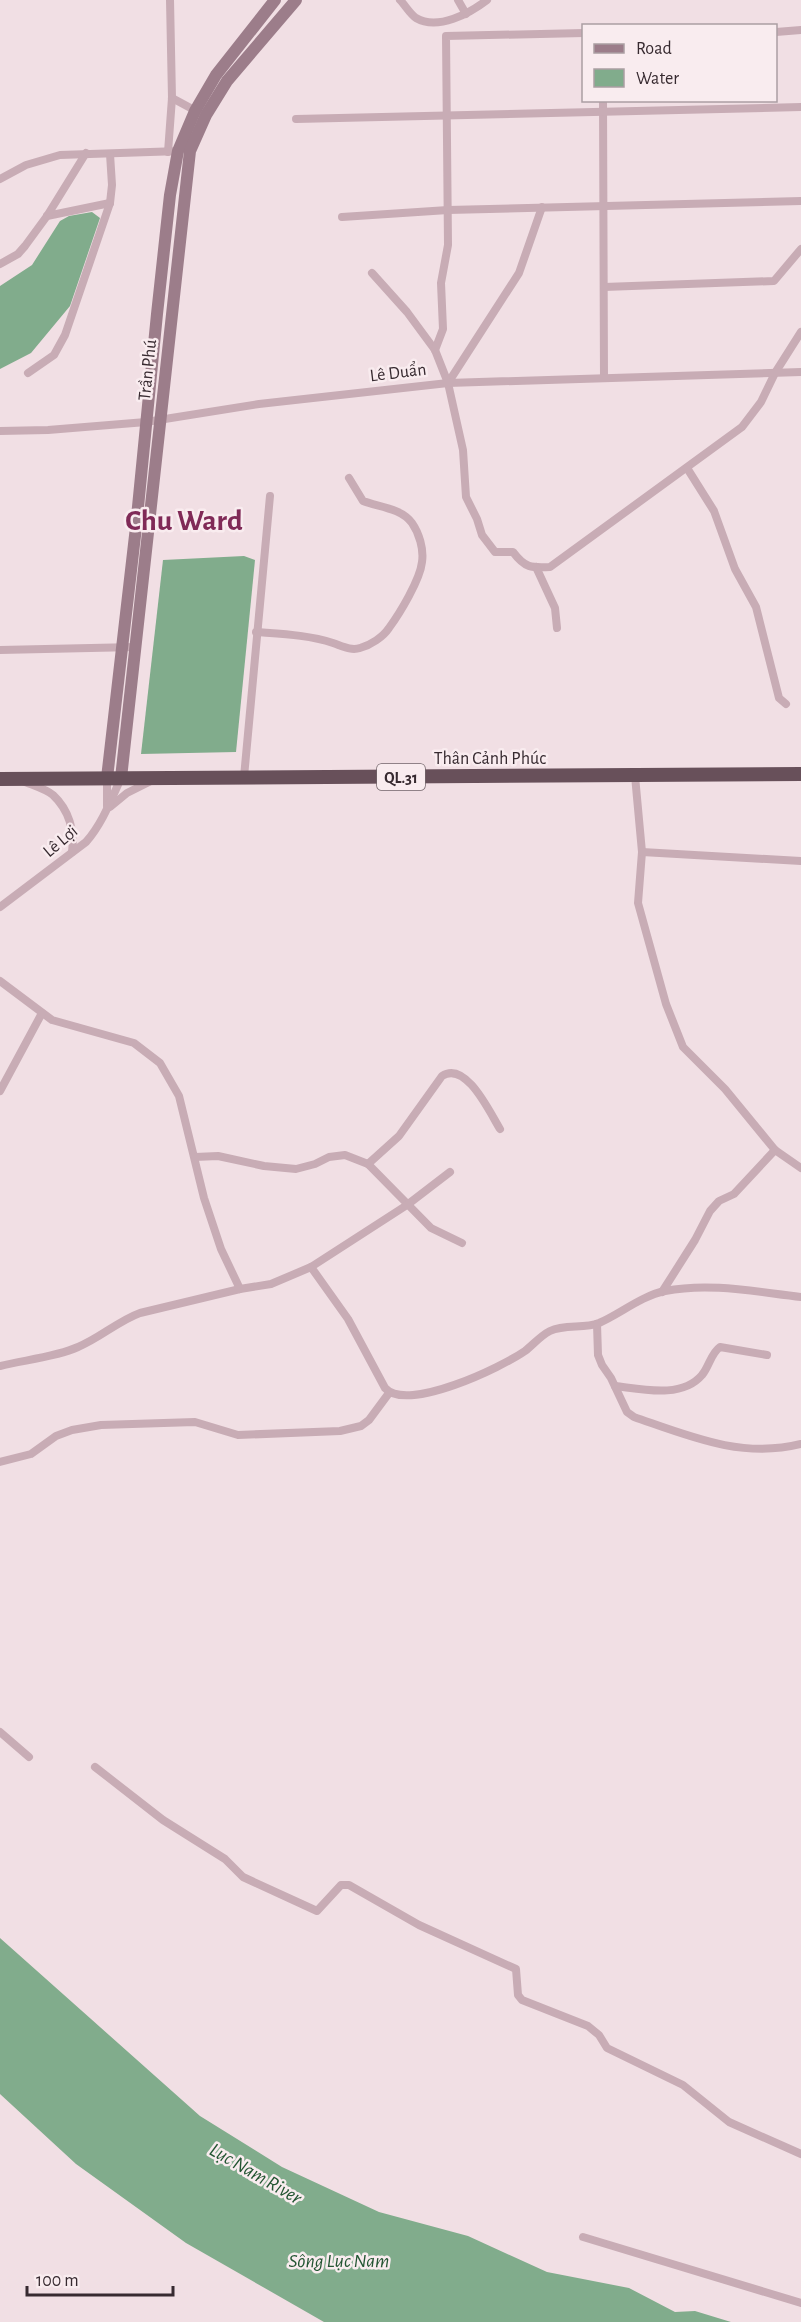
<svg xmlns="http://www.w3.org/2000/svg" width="801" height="2322" font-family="'Alegreya Sans',sans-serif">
<rect width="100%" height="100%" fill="#f1dfe4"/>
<g fill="#81ac8c">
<polygon points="92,212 100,218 70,306 31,353 0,369 0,286 32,265 60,221 69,216"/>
<polygon points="244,556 255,560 236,752 141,754 163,560"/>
<polygon points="0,1938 200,2116 282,2167 379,2212 468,2236 547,2272 629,2288 675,2312 695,2311 731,2322 324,2322 186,2243 76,2164 0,2094"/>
</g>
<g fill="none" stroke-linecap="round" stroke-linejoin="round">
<g stroke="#c8acb5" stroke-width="8">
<path d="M400,0C405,5 410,14 416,18C438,31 470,13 487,0"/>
<polyline points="458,0 466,14"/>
<polyline points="776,32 801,30"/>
<polyline points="172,98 198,112"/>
<polyline points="603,100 604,378"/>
<polyline points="296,119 801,107"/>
<polyline points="168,152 172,98 170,0"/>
<polyline points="0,179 26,165 60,155 180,151"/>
<path d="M542,207L519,273L448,383L463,450L466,497L477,519L482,535L495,552H513C525,568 531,568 550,567L742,427L761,402L775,373L801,332"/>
<polyline points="47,216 110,203"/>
<polyline points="342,217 448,210 801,201"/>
<polyline points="0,264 18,254 25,246 47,216 86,153"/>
<polyline points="372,273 407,312 435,350 448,383"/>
<polyline points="604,287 774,281 801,249"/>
<polyline points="435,350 443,329 441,283 448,245 446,36 584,33"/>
<polyline points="28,373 54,355 65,335 110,203 112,185 110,154"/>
<polyline points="0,431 48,430 146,422 259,404 448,383 801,372"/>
<polyline points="687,468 714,511 735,569 756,607 779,698 786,704"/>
<polyline points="536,567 555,608 557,628"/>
<path d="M256,632C282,634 309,635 333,643C342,646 351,651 360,648C371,645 383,637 389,628C400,613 420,580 422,562C424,549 419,533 412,523C401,508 379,507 363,501L349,478"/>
<polyline points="0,650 136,647"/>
<polyline points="635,776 642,852 638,903 666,1004 683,1047 725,1089 775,1150 801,1168"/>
<polyline points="244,777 270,496"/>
<path d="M23,781C32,785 46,789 53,795C69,810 75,831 72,852"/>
<polyline points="107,806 107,778"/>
<polyline points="110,807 127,793 151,781"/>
<polyline points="642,852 801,861"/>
<path d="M0,907L86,842C102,824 111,800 121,778"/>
<polyline points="0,981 52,1020 134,1043 160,1063 179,1096 204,1198 221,1249 240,1289"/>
<polyline points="0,1091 42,1013"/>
<polyline points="195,1157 218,1156 264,1166 296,1169 315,1164 329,1157 345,1155 368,1164 431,1228 462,1243"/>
<path d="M368,1164L399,1136L442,1076C466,1060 490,1113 500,1129"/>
<path d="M311,1267L348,1319L385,1388C407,1413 502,1367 525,1351C533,1345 540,1336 550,1331C565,1324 584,1329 599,1323C620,1314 641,1296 665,1291C710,1282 756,1292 801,1297"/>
<polyline points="662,1292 695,1240 710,1211 719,1201 734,1194 775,1150"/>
<path d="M597,1324L598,1355L602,1365L611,1378L627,1412L634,1417C689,1436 742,1459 801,1444"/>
<path d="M0,1366C24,1360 56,1357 78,1347C100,1338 118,1321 140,1313L240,1289L271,1284L311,1267L407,1205L450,1172"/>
<path d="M615,1386C641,1389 682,1399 702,1375C709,1367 711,1353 720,1347L767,1355"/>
<polyline points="0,1462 31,1454 56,1436 72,1430 101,1425 195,1422 238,1435 340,1431 361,1426 369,1420 389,1393"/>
<polyline points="0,1732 29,1757"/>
<polyline points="95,1767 163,1820 225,1859 243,1877 317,1911 341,1885 349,1885 419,1925 516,1969 518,1995 522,2000 588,2026 599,2035 607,2048 683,2085 729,2122 801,2154"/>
<polyline points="583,2237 801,2303"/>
</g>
<g stroke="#9c7d8a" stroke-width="12">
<polyline points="107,778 136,527 157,314 170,195 178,151 195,111 216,75 275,0"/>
<polyline points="121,778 190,151 206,115 227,81 296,0"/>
</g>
<polyline stroke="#68505a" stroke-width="14" points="0,779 801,774"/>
</g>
<g text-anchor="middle" stroke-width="5" stroke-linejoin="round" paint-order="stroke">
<rect fill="#f9ecef" stroke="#716469" stroke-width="1.5" x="377" y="764" width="48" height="26" rx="4.5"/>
<g font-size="16" font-weight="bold" fill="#372a30">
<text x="401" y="783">QL.31</text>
</g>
<g font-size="18" fill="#372a30" stroke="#f9ecef">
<text transform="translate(147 370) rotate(-84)" y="6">Trần Phú</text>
<text transform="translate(398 372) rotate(-7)" y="6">Lê Duẩn</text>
<text x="490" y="764">Thân Cảnh Phúc</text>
<text transform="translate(60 841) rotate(-40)" y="6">Lê Lợi</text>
</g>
<g font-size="20" font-style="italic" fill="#235532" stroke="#f9ecef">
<text transform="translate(256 2173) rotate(30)" y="7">Lục Nam River</text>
<text x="339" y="2267">Sông Lục Nam</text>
</g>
<g font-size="30" font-weight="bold" fill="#802a57" stroke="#f9ecef">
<text x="184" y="530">Chu Ward</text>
</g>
</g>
<rect x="582" y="24" width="195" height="78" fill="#f9ecef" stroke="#ab9ea3" stroke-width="1.5"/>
<rect x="594" y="44" width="30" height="9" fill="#9c7d8a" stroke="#ab9ea3" stroke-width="1.5"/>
<text x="636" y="54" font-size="18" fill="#372a30">Road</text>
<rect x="594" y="69" width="30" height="18" fill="#81ac8c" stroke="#ab9ea3" stroke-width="1.5"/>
<text x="636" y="84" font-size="18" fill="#372a30">Water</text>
<path d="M27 2286v9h146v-9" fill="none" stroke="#372a30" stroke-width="3"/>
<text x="36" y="2286" font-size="18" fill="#372a30" stroke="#f9ecef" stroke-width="4.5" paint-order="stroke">100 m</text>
</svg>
